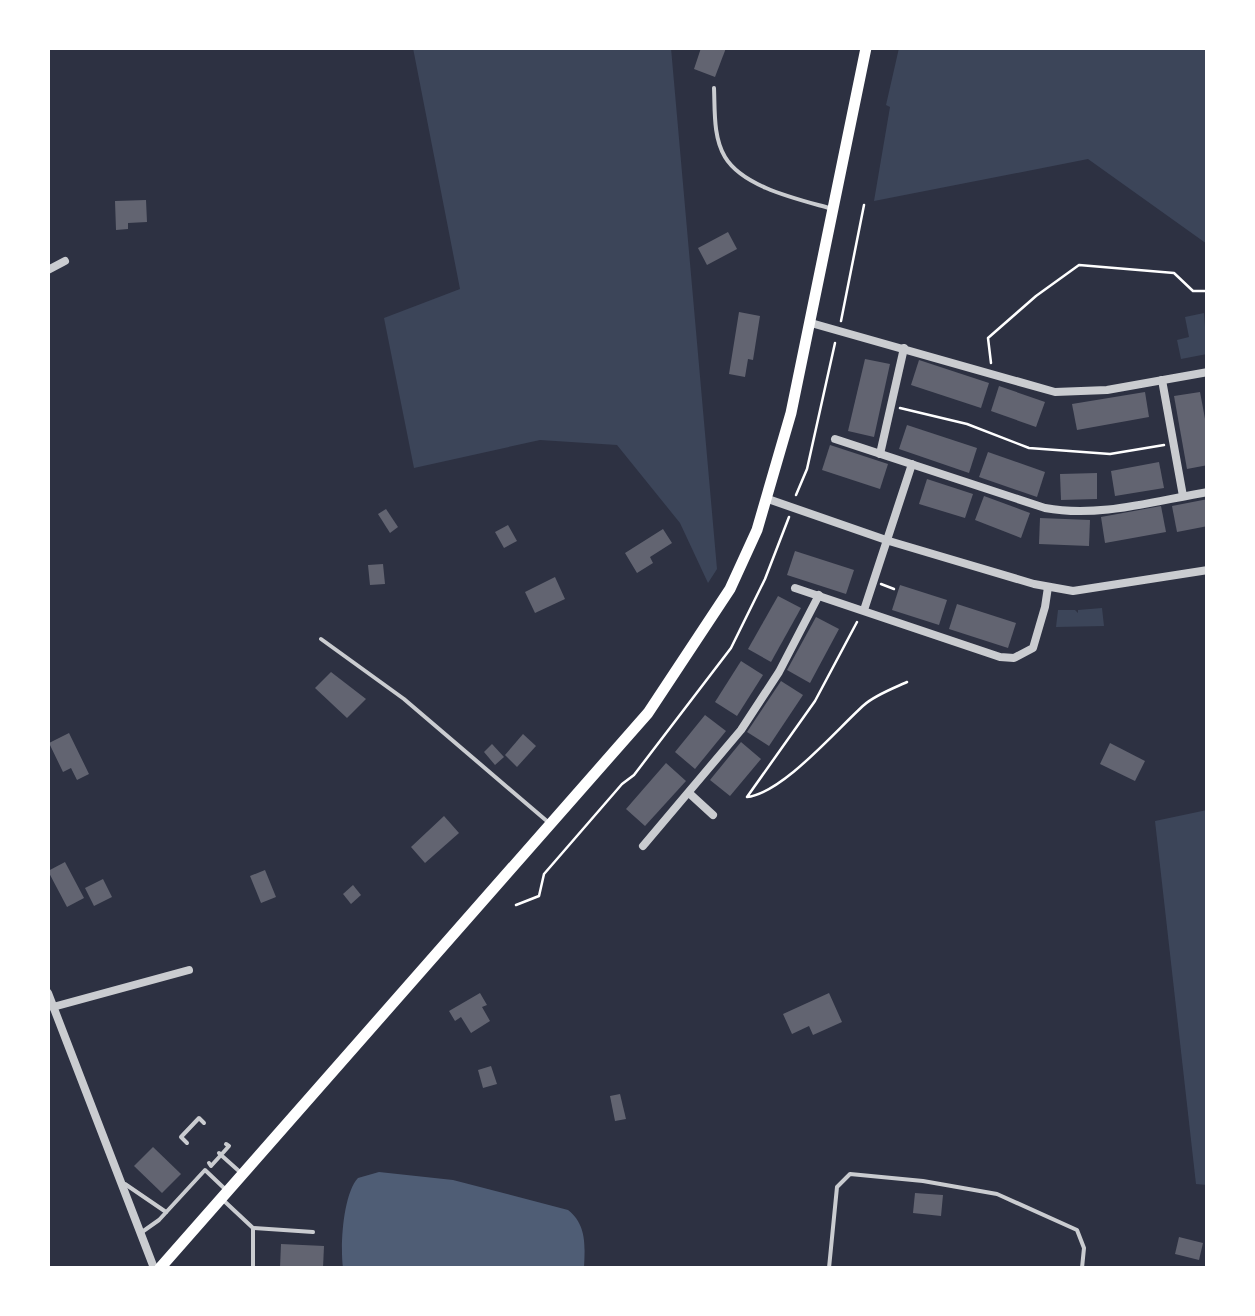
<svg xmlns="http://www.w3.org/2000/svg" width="1255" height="1316" font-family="'Sofia Sans Condensed',sans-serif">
<rect width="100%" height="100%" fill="#2d3142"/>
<g fill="#3c4559">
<polygon points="413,48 671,48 717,569 708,583 680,523 617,445 540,440 414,468 384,318 460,289"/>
<polygon points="899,48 1207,48 1207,244 1088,159 874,201 890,107 886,105"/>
<polygon points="1204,313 1207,354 1181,359 1177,340 1189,337 1185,317"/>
<polygon points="1102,608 1104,626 1056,627 1058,610 1075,610 1078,613 1078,610"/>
<polygon points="1207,810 1208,810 1207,1185 1196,1184 1155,821"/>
</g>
<path fill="#4f5d75" d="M379,1172L453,1180L568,1210C587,1225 585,1246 584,1268H343C340,1246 343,1194 358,1178Z"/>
<g fill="#626471">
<polygon points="701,48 726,48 715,77 694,69"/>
<polygon points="146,200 147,222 128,223 128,229 116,230 115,201"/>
<polygon points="728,232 737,249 707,265 698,248"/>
<polygon points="739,312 760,316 753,360 748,359 745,377 729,374"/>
<polygon points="865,359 890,364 874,437 848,431"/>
<polygon points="919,360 989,383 981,408 911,385"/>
<polygon points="999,386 1045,402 1036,427 991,411"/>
<polygon points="1145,392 1149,417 1077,430 1072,404"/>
<polygon points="1200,392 1208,435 1208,465 1187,469 1174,396"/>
<polygon points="907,425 977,448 969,473 899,449"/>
<polygon points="830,445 888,464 880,489 822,470"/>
<polygon points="988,452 1045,472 1037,497 979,477"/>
<polygon points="1159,462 1164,488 1115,496 1111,471"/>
<polygon points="1097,473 1097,499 1061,500 1060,474"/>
<polygon points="927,479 973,494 965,518 919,504"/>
<polygon points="984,496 1030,513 1021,538 975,520"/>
<polygon points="1208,499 1208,526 1177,532 1172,506"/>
<polygon points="1161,506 1166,532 1105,543 1101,517"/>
<polygon points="386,509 398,527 390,533 378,514"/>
<polygon points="1040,518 1090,520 1089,546 1039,544"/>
<polygon points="508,525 517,541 504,548 495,532"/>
<polygon points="663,529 672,543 650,557 653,563 637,573 625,553"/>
<polygon points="795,551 854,570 846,594 787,575"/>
<polygon points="383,564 385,584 370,585 368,565"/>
<polygon points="555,577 565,599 535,613 525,592"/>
<polygon points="900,585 947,600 939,625 892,610"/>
<polygon points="778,596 801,608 771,662 748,649"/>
<polygon points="957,604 1016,623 1008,648 949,629"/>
<polygon points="816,617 839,629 810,683 787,670"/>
<polygon points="741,661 763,675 737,716 715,702"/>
<polygon points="331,672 366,699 347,718 315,688"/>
<polygon points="781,681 803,695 769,746 747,732"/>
<polygon points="705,715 726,731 695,769 675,752"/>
<polygon points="69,733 89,774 77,780 71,768 63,772 49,743"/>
<polygon points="523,734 536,746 517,767 505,755"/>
<polygon points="741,742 761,759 730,796 710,780"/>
<polygon points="1110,743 1145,761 1135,781 1100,764"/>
<polygon points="492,744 504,757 495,765 484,752"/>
<polygon points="666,763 686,781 645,826 626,809"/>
<polygon points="444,816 459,833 425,863 411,847"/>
<polygon points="65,862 84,898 67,907 48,871"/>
<polygon points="265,870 276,897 261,903 250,876"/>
<polygon points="103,879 112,897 94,906 85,888"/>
<polygon points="353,885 361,895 351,904 343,894"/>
<polygon points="480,993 487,1005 482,1007 490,1021 471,1033 461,1017 455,1021 449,1011"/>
<polygon points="829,993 842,1022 813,1035 809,1026 792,1034 783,1014"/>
<polygon points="491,1066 497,1084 483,1088 478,1070"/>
<polygon points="620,1094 626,1119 615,1121 610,1096"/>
<polygon points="153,1147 181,1174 162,1193 134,1166"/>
<polygon points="915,1193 943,1195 941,1216 913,1213"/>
<polygon points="1179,1237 1203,1243 1199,1260 1175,1254"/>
<polygon points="281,1244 324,1246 323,1268 280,1268"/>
</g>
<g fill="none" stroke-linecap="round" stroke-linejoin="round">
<g stroke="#fff" stroke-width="2.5">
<polyline points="841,321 864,205"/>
<polyline points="991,363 988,338 1036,296 1079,265 1174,273 1193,291 1205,291"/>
<polyline points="900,408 967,424 1029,448 1110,454 1164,445"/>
<polyline points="796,495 807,469 835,343"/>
<polyline points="881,584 894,589"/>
<path d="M857,622L815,701L747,797C783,793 837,729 864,705C875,695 894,688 907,682"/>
<polyline points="516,905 539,896 544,874 622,784 634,775 731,648 765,579 789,517"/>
</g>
<g stroke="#caccd0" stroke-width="4">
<path d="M714,88C715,110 713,137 725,157C743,187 797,199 829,208"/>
<polyline points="321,639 404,699 548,822"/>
<polyline points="187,1143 181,1137 199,1118 204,1123"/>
<polyline points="226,1144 229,1146 221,1155 240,1172"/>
<polyline points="209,1163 211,1166 221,1155 219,1153"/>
<polyline points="125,1184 166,1212"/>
<polyline points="222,1199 253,1228 253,1268"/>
<polyline points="253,1228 313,1232"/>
<polyline points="142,1232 159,1220 205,1170 225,1189"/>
<polyline points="829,1268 837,1187 850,1174 923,1181 997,1194 1077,1230 1084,1248 1082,1268"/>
</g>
<g stroke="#caccd0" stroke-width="8">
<polyline points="48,270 65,261"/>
<polyline points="811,323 1055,392 1107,390 1208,372"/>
<polyline points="1162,380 1183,496"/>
<path d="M835,439L1045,508C1099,518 1154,501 1208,492"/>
<polyline points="880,454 904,348"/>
<polyline points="768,499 889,541 1034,584 1073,591 1208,570"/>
<polyline points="795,588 1000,657 1014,658 1033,648 1045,607 1048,587"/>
<polyline points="864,610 912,464"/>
<polyline points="689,793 713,815"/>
<polyline points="643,846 741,730 779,672 819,595"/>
<polyline points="48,993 154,1268"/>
<polyline points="53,1007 189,970"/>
</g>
<polyline stroke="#fff" stroke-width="11" points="160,1268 648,713 730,589 757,530 791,413 866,48"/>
</g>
<rect width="1255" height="1316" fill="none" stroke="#ffffff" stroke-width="100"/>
</svg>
